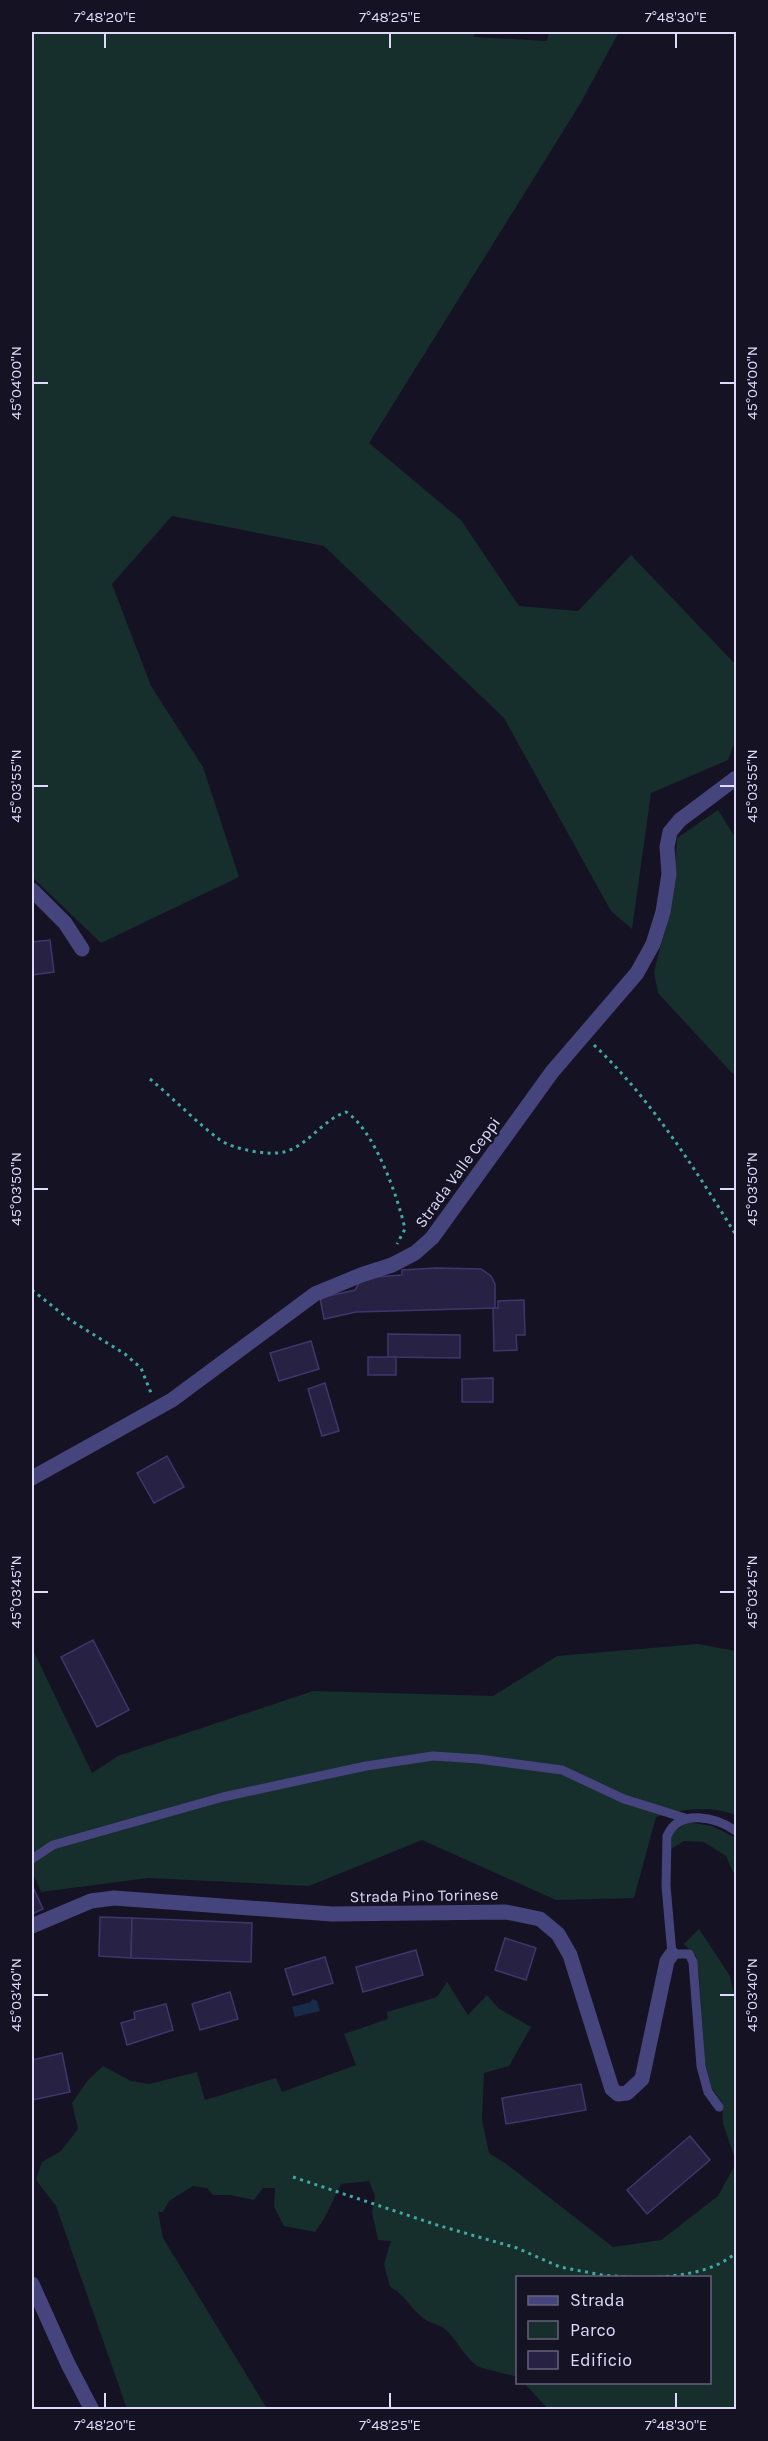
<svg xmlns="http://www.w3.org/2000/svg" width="768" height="2441" font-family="Karla,sans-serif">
<rect width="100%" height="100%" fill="#151224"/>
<g fill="#162e2c">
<polygon points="32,32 475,32 474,37 547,41 549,32 619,32 580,104 369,443 461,520 519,606 578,611 631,555 736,665 736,739 728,760 651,793 632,929 611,911 504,718 324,546 172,516 112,584 151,686 203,767 239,877 101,943 32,877"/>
<polygon points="718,810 736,839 736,1075 732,1073 658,993 654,972 673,897 677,838"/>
<path d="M698,1644L736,1651V1815C710,1805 683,1809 656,1817L634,1898L556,1900L422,1840L309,1886L148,1878L41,1892L32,1871L33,1650L92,1773L118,1756L313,1691L493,1696L557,1656Z"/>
<polygon points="688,1822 712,1826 736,1838 736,1873 733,1872 726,1856 704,1842 684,1841 671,1849 672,1833"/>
<polygon points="699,1929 730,1976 736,2003 736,2162 723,2123 722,2102 712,2089 705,2062 699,1974 696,1956 684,1944"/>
<path d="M447,1982L468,2015L487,1995L498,2008L531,2027L509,2066L484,2073L482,2120L489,2153L505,2163L613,2247L661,2240L718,2196L736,2163V2409H548L524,2383L710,2382V2278H518L517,2377C508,2374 482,2369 477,2366C464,2356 458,2342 447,2331C441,2324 430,2324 423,2318C410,2308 405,2294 390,2287L384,2264L391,2241L378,2240L372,2212L375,2196L369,2181L341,2184L324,2219L315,2232L284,2226L274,2207L275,2188H263L254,2200L230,2195H213L207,2188L193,2186L169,2201L163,2212H158L163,2238L266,2407H439L444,2409H127L56,2206L36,2180L42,2162L61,2151L78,2129L72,2103L88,2080L103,2066L131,2081L149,2084L197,2072L205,2100L276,2078L282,2092L356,2065L344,2034L388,2019L387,2012L437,1997Z"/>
</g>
<polygon fill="#172c48" points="312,1999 317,2001 320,2011 295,2017 292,2007 311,2002"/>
<g fill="#272143" stroke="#40366c" stroke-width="1.5">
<polygon points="50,940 54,972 32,975 32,942"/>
<polygon points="436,1268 481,1269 491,1276 495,1284 495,1308 356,1312 324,1319 320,1298 355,1290 362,1278 402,1275 402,1270"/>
<polygon points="524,1300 525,1335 516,1335 517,1350 494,1351 493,1308 498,1308 498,1301"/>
<polygon points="388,1334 460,1335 460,1358 388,1357"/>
<polygon points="311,1341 319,1369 279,1381 270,1353"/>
<rect x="368" y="1357" width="28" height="18"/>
<polygon points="493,1378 493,1402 462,1402 462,1379"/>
<polygon points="325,1383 339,1431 322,1436 308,1389"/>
<polygon points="167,1456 184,1487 154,1503 137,1473"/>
<polygon points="93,1640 129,1710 97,1727 61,1657"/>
<polygon points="32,1885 43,1909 32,1914"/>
<polygon points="100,1917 132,1918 131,1958 99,1956"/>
<polygon points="132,1918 252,1923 251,1962 131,1958"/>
<polygon points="505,1938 536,1948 526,1980 495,1970"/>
<polygon points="416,1950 423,1975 363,1992 356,1967"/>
<polygon points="325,1957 333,1983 293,1995 285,1969"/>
<polygon points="230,1992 238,2019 200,2030 192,2004"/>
<polygon points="166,2004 173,2030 127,2045 121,2023 135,2019 134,2012"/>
<polygon points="62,2053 70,2092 32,2100 32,2060"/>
<polygon points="581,2084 586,2110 506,2124 502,2098"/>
<polygon points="690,2136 710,2160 647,2214 627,2190"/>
</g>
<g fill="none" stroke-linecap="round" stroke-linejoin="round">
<g stroke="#40a9a1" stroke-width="3" stroke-dasharray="3 4.5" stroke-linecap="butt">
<path d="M594,1045C651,1099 695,1169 736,1235"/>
<path d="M150,1079C173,1098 196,1122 220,1140C233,1149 268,1156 284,1152C308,1146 322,1120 346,1112C374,1129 398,1197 405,1229L397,1244"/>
<polyline points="32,1290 70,1320 125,1354 141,1368 151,1393"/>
<polyline points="293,2177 437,2225 517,2248 560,2267 602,2275 637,2278"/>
<path d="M651,2278C682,2275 711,2273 736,2253"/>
</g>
<g stroke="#45447d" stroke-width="9">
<polyline points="32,1859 53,1845 223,1797 366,1766 433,1756 479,1759 562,1770 624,1799 685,1818"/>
<path d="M719,2107L708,2092L701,2066L693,1962L689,1954H672L666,1886L667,1836C679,1808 716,1817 736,1831"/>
</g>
<g stroke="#45447d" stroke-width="15">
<polyline points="32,890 65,923 82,949"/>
<polyline points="32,1926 91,1901 114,1898 332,1914 506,1912 540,1919 558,1934 570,1955 612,2089 618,2094 627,2093 642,2079 667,1961 672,1954"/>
</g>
<g stroke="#45447d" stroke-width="15">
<polyline points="32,1478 172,1400 315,1294 361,1275 392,1265 415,1253 432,1238 552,1072 637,973 653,944 663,912 669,874 667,847 670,832 680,820 736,778"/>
<polyline points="32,2284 68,2364 92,2410"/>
</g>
</g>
<path fill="none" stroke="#dedbfa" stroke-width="2" d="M105,33V48M390,33V48M676,33V48M33,383H48M720,383H735M33,786H48M720,786H735M33,1189H48M720,1189H735M33,1592H48M720,1592H735M33,1995H48M720,1995H735M105,2393V2408M390,2393V2408M676,2393V2408"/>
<g text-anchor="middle" stroke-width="4.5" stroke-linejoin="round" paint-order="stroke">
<g font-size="16" fill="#dedbfa" stroke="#151224">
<text transform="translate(457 1172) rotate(-54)" y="6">Strada Valle Ceppi</text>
<text transform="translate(424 1895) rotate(-1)" y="6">Strada Pino Torinese</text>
</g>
</g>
<rect width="768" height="2441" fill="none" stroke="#151224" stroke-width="66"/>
<rect x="516" y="2276" width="195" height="108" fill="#151224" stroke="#65627a" stroke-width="1.5"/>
<rect x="528" y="2296" width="30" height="9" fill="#45447d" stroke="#65627a" stroke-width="1.5"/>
<text x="570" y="2306" font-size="18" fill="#dedbfa">Strada</text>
<rect x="528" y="2321" width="30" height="18" fill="#162e2c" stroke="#65627a" stroke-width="1.5"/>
<text x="570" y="2336" font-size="18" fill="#dedbfa">Parco</text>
<rect x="528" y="2351" width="30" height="18" fill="#272143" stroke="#65627a" stroke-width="1.5"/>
<text x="570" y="2366" font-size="18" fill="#dedbfa">Edificio</text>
<rect x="33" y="33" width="702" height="2375" fill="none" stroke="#dedbfa" stroke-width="2"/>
<g font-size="15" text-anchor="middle" fill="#dedbfa">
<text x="105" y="22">7°48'20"E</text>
<text x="390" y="22">7°48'25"E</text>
<text x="676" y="22">7°48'30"E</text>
<text transform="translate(16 383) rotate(-90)" y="5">45°04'00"N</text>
<text transform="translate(752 383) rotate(-90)" y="5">45°04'00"N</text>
<text transform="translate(16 786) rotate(-90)" y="5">45°03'55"N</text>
<text transform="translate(752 786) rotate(-90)" y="5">45°03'55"N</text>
<text transform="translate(16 1189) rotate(-90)" y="5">45°03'50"N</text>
<text transform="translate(752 1189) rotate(-90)" y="5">45°03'50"N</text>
<text transform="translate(16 1592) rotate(-90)" y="5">45°03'45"N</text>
<text transform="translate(752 1592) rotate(-90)" y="5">45°03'45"N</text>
<text transform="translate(16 1995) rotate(-90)" y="5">45°03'40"N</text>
<text transform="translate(752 1995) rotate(-90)" y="5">45°03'40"N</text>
<text x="105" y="2430">7°48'20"E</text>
<text x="390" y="2430">7°48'25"E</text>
<text x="676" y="2430">7°48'30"E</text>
</g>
</svg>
